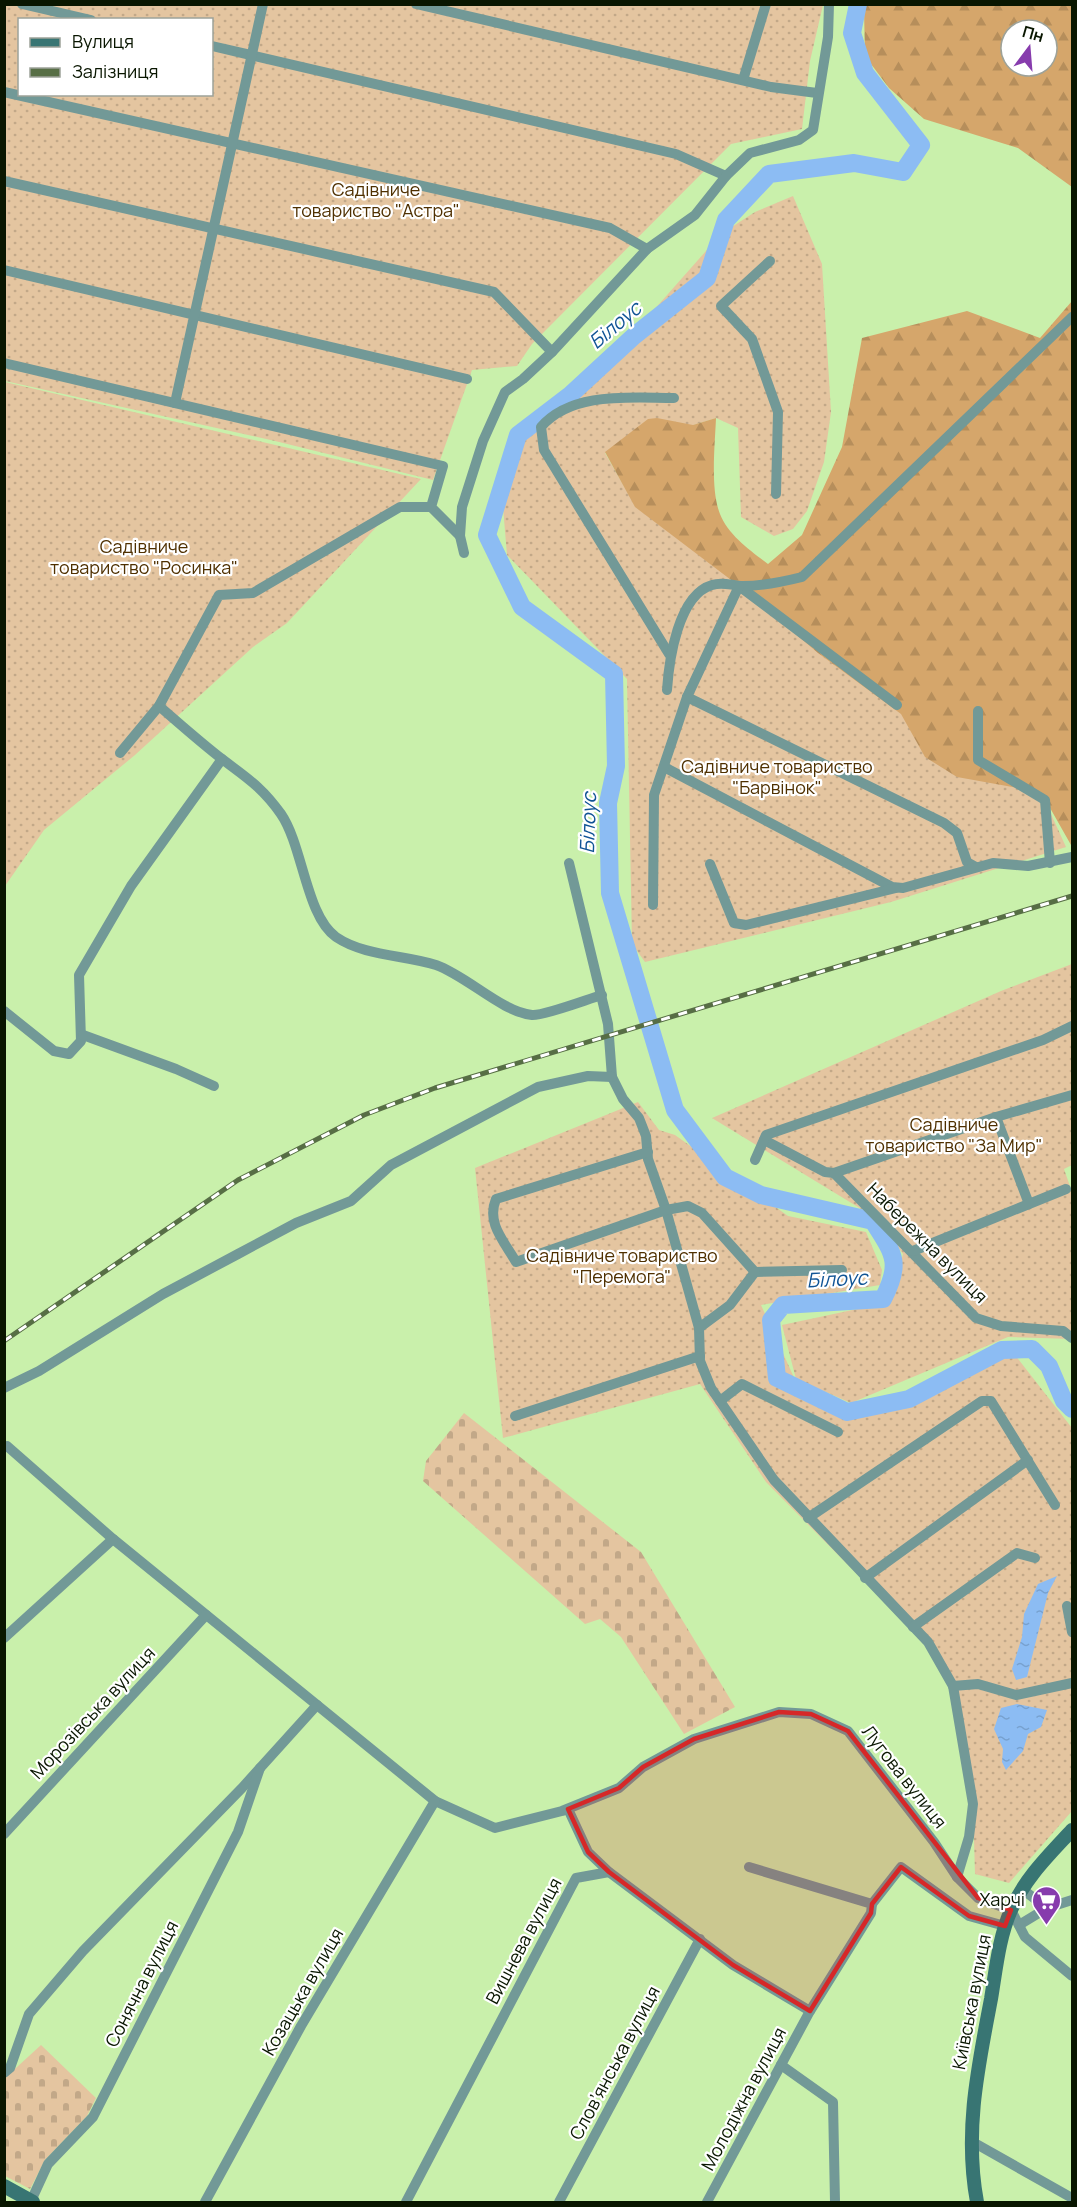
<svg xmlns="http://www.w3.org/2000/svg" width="1077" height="2207" font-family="Manrope,sans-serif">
<defs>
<pattern id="grass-dots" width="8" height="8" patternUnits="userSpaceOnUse" patternTransform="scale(1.5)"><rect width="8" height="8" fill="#e4c5a0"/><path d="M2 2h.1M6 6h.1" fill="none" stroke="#c2a888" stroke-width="1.8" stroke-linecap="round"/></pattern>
<pattern id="forest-firs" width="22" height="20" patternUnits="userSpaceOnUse" patternTransform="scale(1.5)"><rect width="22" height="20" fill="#d5a66b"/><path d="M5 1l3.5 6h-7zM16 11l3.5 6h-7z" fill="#b68e5b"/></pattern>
<pattern id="cemetery-stones" width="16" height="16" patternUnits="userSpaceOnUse" patternTransform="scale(1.5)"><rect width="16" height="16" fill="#e4c5a0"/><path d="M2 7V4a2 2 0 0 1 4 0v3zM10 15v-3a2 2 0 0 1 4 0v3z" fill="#c2a888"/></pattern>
<pattern id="water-ripples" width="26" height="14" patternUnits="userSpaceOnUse" patternTransform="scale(1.5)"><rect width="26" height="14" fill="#8cbcf3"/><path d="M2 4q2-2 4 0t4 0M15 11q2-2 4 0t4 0" fill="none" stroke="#77a1cf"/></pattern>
</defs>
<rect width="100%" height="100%" fill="#c9f0ab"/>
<g fill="url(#grass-dots)" fill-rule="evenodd">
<path d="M5,5H823L810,61L802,129L731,144L532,344L517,366L472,370L433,480L275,441L5,381ZM20,20H212V94H20Z"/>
<polygon points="793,196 822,264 831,412 824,462 807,511 793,529 774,536 741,517 738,428 716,418 605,453 636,507 1041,792 1066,847 891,902 645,962 632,944 627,679 507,555 501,483 522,436 541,427 568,407 721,234 755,212"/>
<polygon points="5,382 421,479 287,623 253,647 135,755 44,830 5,886"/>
<polygon points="1072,964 1072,1165 1064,1169 1072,1192 1072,1339 1008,1337 851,1403 796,1379 782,1325 890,1302 903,1254 876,1218 712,1118 1001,991"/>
<polygon points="638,1102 659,1130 675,1135 788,1216 866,1232 882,1270 880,1285 761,1305 802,1395 838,1412 868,1415 952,1381 1012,1351 1072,1428 1072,1811 1009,1883 975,1874 973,1804 944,1662 766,1482 700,1384 503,1438 475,1168"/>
</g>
<g fill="url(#forest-firs)" fill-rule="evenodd">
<path d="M868,4L1072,5V187L1018,148L924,119L889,88L865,56L864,9ZM1011,30H1047V66H1011Z"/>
<path d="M1072,301V845H1071L1041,792L957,777L925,757L901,714L818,653L739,586L635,507L605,452L648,419L657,418L693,425L716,418C715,445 710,489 720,514C728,535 751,551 768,564L802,535L842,447L862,338L967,311L1040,338Z"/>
</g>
<g fill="url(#cemetery-stones)">
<polygon points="464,1413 641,1552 735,1707 684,1734 621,1637 600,1619 585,1624 423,1481 426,1461"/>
<polygon points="41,2045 96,2098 87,2116 45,2160 30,2189 5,2176 5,2078"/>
</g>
<g fill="url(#water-ripples)">
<polygon points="1057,1576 1048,1593 1027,1677 1016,1680 1012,1669 1022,1637 1024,1614 1038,1584"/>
<polygon points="1017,1704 1047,1710 1041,1727 1028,1734 1023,1751 1006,1770 1002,1762 1003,1749 994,1729 1001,1708"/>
</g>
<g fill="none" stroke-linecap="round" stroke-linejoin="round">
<path stroke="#8cbcf3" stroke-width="18" d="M858,4L852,33L865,73L921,145L903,172L854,163L769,174L726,220L707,278L634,336L569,396L518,435L487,535L522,607L614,674L616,766L608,803L610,893L675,1110L725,1177L761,1195L873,1221C894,1254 902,1263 883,1299L783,1305L771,1320L777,1378L847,1412L909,1399L1002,1350L1032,1349L1049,1366L1064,1401L1072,1409"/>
<g stroke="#729997" stroke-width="10">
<polyline points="22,4 91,20"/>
<polyline points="416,4 771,87 817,93"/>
<polyline points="212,46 676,154 726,176"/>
<polyline points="743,80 766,4"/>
<polyline points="4,92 610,228 647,249"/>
<polyline points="4,181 494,292 552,352"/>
<polyline points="770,261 721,306 752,339 778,412 776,494"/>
<polyline points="4,270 467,379"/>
<polyline points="4,363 443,466 431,507 460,536"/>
<polyline points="175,403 263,4"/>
<polyline points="464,553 460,536 462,507 483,441 505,392 523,379 552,352 647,249 695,215 726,176 750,153 799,140 813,130 828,37 829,4"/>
<polyline points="739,586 897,705"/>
<path d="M669,654L544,450L541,427C572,391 631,398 674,398"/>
<path d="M667,690C669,660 678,595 712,585C723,581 732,586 743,586C764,586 782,582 802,577L1072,317"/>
<polyline points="687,697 944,823 957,833 967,862 976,867"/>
<path d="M159,706C180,724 200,742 222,759C247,778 262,787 281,814C303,846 306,916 336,937C364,956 404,955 436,965C467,976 502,1012 532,1015C544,1016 588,999 602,995"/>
<polyline points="978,711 978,760 1045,800 1050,863"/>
<polyline points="120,753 159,706 219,595 253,593 400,507 431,507"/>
<polyline points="664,767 892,887 903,888 993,863 1028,866 1072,857"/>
<polyline points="569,863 608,1024 612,1077 623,1099 639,1118 646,1136 648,1159 666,1210 699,1328 700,1361 711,1388 774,1480 928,1642 953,1686 973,1804 969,1837 957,1877 978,1898 1011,1910 1025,1937 1072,1976"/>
<polyline points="710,864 734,923 746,925 896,888"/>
<polyline points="653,905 654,795 687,697 739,586"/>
<polyline points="4,1011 54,1051 69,1054 81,1041 79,975 131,886 222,759"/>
<polyline points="83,1035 176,1069 214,1086"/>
<polyline points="996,1117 1029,1204"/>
<polyline points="764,1140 825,1172 834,1173 996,1117 1072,1095"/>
<path d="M648,1152L496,1199C486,1223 504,1241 516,1262L666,1210L688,1206L702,1213L755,1272L842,1270"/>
<polyline points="755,1160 766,1135 1043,1040 1072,1026"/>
<polyline points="834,1173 976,1318 1001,1326 1063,1331 1072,1338"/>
<polyline points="913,1251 1066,1189"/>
<polyline points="699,1328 730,1305 755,1272"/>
<polyline points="4,1388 39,1371 163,1294 238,1254 296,1223 351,1201 391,1165 538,1087 588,1076 612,1077"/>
<polyline points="720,1401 742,1384 838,1432"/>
<polyline points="515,1416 700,1356"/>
<polyline points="4,1447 7,1446 113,1539 435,1801 495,1828 562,1811 619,1788 643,1767 694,1739 779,1712 811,1714 848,1731 934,1842 957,1877"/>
<polyline points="808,1518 982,1401 991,1401 1055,1505"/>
<polyline points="865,1578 1028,1460"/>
<polyline points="1067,1606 1072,1632"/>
<polyline points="913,1627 1017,1553 1035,1558"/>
<polyline points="4,1638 113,1539"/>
<polyline points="953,1686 978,1684 1016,1695 1072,1683"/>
<polyline points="568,1809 588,1852 609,1872 733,1965 810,2011"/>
<polyline points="4,1834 206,1615"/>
<polyline points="1022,1889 1047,1908 1072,1900"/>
<polyline points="872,1904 901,1867 969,1916 1005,1926"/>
<polyline points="1019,1925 1047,1908"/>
<polyline points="781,2065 833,2102 835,2202"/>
<polyline points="4,2073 10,2068 29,2014 83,1951 242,1788 317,1705"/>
<polyline points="971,2141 1072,2198"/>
<polyline points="31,2201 48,2164 93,2117 238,1832 260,1768"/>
<polyline points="205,2202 301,2026 435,1801"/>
<polyline points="406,2202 576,1878 609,1872"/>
<polyline points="559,2202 700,1939"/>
<polyline points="707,2202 810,2011 871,1913 872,1904 749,1867"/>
</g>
<g stroke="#387573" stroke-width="14">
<polyline points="4,2186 33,2202"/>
<path d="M977,2202C964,2132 978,2067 991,1999C996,1969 999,1937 1011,1910C1025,1878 1049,1855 1072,1830"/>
</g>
<defs>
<polyline id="rail" points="4,1341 238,1180 364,1115 435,1088 1072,896"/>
</defs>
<use href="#rail" stroke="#576e45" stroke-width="5"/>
<use href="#rail" stroke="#fff" stroke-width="3" stroke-dasharray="9" stroke-linecap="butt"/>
</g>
<path fill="#d62828" fill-opacity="0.2" stroke="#d62828" stroke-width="4.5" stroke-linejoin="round" d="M779,1712L811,1714L848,1731L978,1898L1011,1910L1005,1926L969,1916L901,1867L872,1904L871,1913L810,2011L733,1965L609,1872L588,1852L568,1809L619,1788L643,1767L694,1739Z"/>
<defs>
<symbol id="supermarket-pin" viewBox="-11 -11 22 30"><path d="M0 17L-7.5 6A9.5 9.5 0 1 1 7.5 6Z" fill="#873cad" stroke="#fff"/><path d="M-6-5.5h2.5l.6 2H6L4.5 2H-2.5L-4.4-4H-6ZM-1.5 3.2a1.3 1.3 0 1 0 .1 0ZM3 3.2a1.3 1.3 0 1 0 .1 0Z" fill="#fff"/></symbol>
</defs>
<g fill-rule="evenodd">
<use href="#supermarket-pin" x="1030" y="1884" width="33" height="45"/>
</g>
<g text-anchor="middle" stroke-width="4.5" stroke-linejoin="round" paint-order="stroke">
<g font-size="18" fill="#4f3000" stroke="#fff">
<text x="376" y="196">Садівниче<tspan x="376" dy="21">товариство "Астра"</tspan></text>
<text x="144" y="553">Садівниче<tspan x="144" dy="21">товариство "Росинка"</tspan></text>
<text x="777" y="773">Садівниче товариство<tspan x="777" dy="21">"Барвінок"</tspan></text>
<text x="954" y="1131">Садівниче<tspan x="954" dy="21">товариство "За Мир"</tspan></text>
<text x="622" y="1262">Садівниче товариство<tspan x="622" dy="21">"Перемога"</tspan></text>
</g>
<g font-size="18" fill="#091600" stroke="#fff">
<text transform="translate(927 1243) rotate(45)" y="6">Набережна вулиця</text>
<text transform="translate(93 1713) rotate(-47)" y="6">Морозівська вулиця</text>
<text transform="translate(904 1777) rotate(52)" y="6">Лугова вулиця</text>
<text transform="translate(524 1941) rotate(-62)" y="6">Вишнева вулиця</text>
<text transform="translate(142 1984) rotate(-63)" y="6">Сонячна вулиця</text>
<text transform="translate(303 1992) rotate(-60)" y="6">Козацька вулиця</text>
<text transform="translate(972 2002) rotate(-79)" y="6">Київська вулиця</text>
<text transform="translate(615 2063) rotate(-62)" y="6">Словʼянська вулиця</text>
<text transform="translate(744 2099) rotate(-62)" y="6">Молодіжна вулиця</text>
</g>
<g font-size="18" fill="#091600" stroke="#fff" text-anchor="end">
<text x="1025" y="1906">Харчі</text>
</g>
<g font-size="20" font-style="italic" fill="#105495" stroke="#fff">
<text transform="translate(615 325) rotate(-40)" y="7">Білоус</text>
<text transform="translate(588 823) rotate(-88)" y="7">Білоус</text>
<text transform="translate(837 1279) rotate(-3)" y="7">Білоус</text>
</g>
</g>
<rect width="1077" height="2207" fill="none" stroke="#091600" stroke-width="12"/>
<rect x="18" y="18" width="195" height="78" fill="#ffffff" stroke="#9da299" stroke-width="1.5"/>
<rect x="30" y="38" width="30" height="9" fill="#387573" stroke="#9da299" stroke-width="1.5"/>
<text x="72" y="48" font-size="18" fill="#091600">Вулиця</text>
<rect x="30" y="68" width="30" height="9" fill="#576e45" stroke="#9da299" stroke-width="1.5"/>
<text x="72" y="78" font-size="18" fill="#091600">Залізниця</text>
<g transform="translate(1029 48) rotate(16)"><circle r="28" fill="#ffffff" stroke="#9da299" stroke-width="1.5"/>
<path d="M0-4.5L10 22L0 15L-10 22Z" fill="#873cad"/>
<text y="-9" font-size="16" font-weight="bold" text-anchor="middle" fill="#091600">Пн</text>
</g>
</svg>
